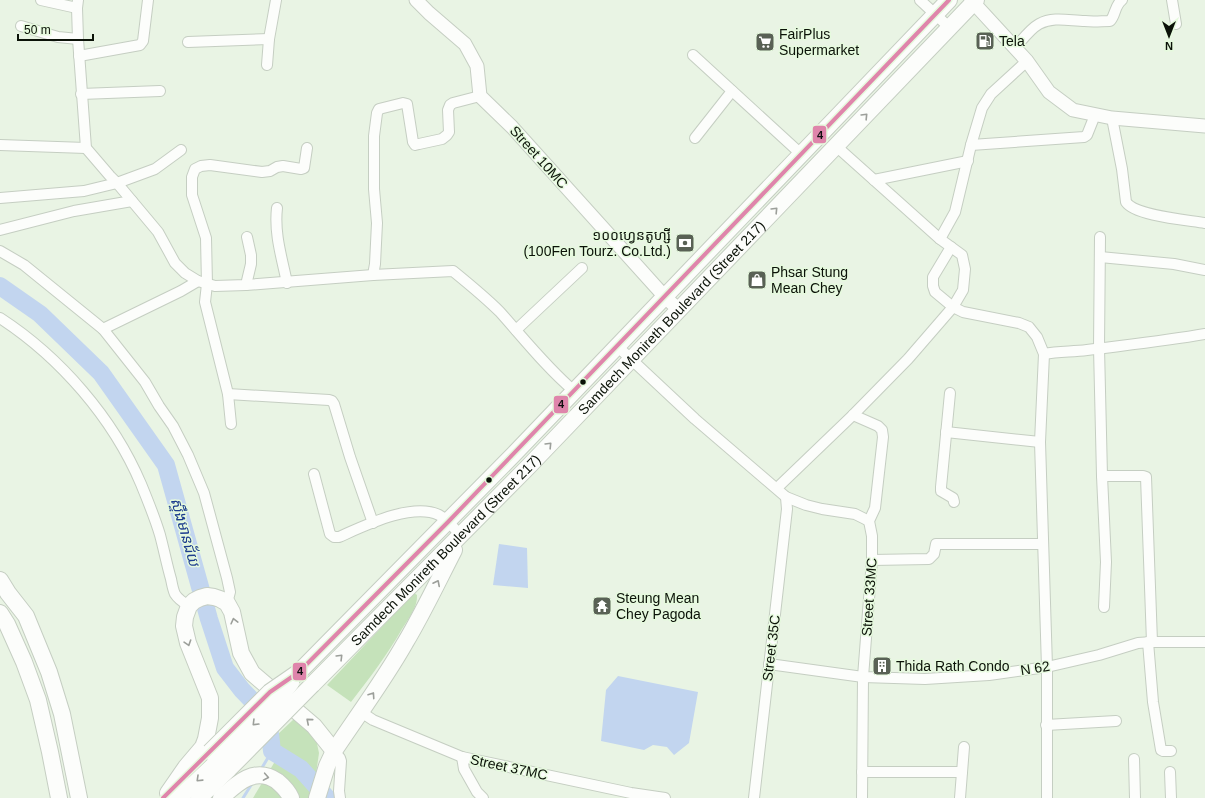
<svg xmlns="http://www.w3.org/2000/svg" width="1205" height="798" font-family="Arial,'Noto Sans Khmer',sans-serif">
<rect width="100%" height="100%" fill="#e9f4e4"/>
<g fill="#c5e2ba">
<path d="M414,593L417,595C418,607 408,619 402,629C387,655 369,679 351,702L327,685Z"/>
<polygon points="294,719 316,739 319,753 316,774 306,763 278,746 277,735"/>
<polygon points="277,758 301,775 312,787 309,798 253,798"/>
</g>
<g fill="#c2d5ef">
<polygon points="499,544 527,548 528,588 493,585"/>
<polygon points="618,676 698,692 689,743 674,755 667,747 653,745 644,750 601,741 606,690"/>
</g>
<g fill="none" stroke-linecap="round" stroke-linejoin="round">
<g stroke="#c2d5ef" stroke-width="3">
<polyline points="260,771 272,751"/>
<polyline points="243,798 253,782"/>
</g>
<polyline stroke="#c2d5ef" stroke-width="18" points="0,286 40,314 101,373 166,465 209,619 225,668 242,690 268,717 272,751 301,769 327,798"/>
<defs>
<g id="minor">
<polyline points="41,0 77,8"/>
<path d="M78,0L77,8L78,39L86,148L110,176L117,183L158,232L175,263L185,273L198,281L215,286L246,285L373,275L453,271C469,284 485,297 500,312C524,339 547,368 574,391"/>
<polyline points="920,0 950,28"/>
<polyline points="1172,0 1176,24"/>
<polyline points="21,26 58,37 78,39"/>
<polyline points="188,42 269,39"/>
<path d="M1015,48C1022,40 1030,29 1039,24C1054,16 1070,21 1085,21C1093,22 1102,21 1110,21C1116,15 1114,6 1122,0"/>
<polyline points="693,55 801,154"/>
<polyline points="79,56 140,45 143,41 148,0"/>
<polyline points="267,65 269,39 276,0"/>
<polyline points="81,94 160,91"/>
<path d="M1112,118L1122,169L1126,202C1135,216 1188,220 1205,223"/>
<polyline points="695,138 732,91"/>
<polyline points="0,145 86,148"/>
<polyline points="971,145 1084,137 1087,135 1095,115"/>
<polyline points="874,180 968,161"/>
<polyline points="0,198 84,191 117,183 155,169 181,150"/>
<path d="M277,208C274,234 282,258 287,283"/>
<polyline points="0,230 74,211 132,201"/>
<polyline points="1100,237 1099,348 1102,476 1106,562 1104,607"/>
<polyline points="940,239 955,212 971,145 982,108 991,94 1027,61"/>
<polyline points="951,247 933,277 933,286 935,292 953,307 963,312 1019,323 1029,327 1037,337 1044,354 1040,442 1047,667 1047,798"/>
<polyline points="0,251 24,265 103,329 145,382 159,406 173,426 188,455 204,493 227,578 230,592 227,603"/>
<polyline points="1100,257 1174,264 1205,270"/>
<polyline points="373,275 375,264 377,223 374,189 374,136 377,113 379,109 403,103 407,104 413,142 415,145 419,144 442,139 447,135 449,132 448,110 450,105 453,103 480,96"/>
<polyline points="246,285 251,264 251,255 247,237"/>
<path d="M0,318C60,357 113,418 141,484C148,501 155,518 160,535C164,550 167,565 171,579C172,584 173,590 175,594C178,599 184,603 189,606"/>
<polyline points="103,329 181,291 198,281"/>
<polyline points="516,330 582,268"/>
<polyline points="617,346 695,419 786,497 806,505 822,509 855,514 869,521"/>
<path d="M1044,354C1059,351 1072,352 1087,350C1126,345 1166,341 1205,334"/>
<polyline points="950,393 941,487 941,491 953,498 954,502"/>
<polyline points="228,394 329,400 332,401 334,404 350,457 373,523"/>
<polyline points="853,415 878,426 882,430 883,437 875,508 869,521 872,536 872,560 863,677 862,798"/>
<polyline points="231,424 228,394 205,302 207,284 206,238 192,195 192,177 195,169 201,166 210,165 262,172 270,171 277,167 283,166 301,169 304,168 307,148"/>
<polyline points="946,432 1040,442"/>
<path d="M314,474L330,534L334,537H339C364,526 412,502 439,515C447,519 455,529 461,536"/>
<polyline points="1102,476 1143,476 1146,477 1152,642"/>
<polyline points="777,488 853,415 908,359 953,307 963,290 965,269 962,255 940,239 836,146"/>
<polyline points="872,560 929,559 934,554 936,544 1043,544"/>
<polyline points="1148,642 1153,702 1161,750 1163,751 1171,751"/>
<polyline points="769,664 863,677 925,679 989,675 1047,667 1099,655 1138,643 1152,642 1205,642"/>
<polyline points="361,712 373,720 462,757 631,793 665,798"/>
<polyline points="1046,725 1116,721"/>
<polyline points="334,751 340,758 341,761 339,791 340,798"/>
<polyline points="462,757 464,769 477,792 483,798"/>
<polyline points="1134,759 1135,798"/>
<polyline points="862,772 962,772"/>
<polyline points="1170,772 1171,798"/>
<polyline points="754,798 787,509 786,497"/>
<polyline points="960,798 964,747"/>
</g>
<g id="tertiary">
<polyline points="416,0 429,13 465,44 477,66 480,96 512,127 665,297 679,310"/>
<polyline points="971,0 1027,61 1049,92 1073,110 1112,118 1205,126"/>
</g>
<g id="primary">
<polyline points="0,580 8,593 26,616 49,672 62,714 79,798"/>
<polyline points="0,613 7,624 24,662 38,700 50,752 59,798"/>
<polyline points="299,672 514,454 949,0"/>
<path id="s1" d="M312,685L529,466L976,0"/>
<polyline points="168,793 186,767 203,747 206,739 210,718 210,698 188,643 184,626 185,617 189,606 194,601 200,598 207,596 214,597 220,599 227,603 232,612 241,653 252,673 314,726 334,751"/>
<polyline points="179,798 219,760"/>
<polyline points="199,798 229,769"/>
<path d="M221,798C237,783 255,766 277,781C283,786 288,791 291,798"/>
<path d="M317,798L327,766L334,751C358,715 384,680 405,643C423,613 438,581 454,550"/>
</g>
</defs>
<use href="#minor" stroke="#c5cec2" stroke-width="12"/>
<use href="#tertiary" stroke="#c5cec2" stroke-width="15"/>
<use href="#primary" stroke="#c5cec2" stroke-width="18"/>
<use href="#minor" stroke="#fcfdfb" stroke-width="10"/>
<use href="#tertiary" stroke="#fcfdfb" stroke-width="13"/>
<use href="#primary" stroke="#fcfdfb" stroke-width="16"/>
<defs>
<g id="primary-bridge">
<polyline points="210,752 270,692 299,672"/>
<polyline points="219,760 278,700 291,683"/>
<polyline points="229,769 312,685"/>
</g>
</defs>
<use href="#primary-bridge" stroke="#c5cec2" stroke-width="18" stroke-linecap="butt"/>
<use href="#primary-bridge" stroke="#fcfdfb" stroke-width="16"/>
<defs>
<polyline id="bus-1" points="163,798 270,692 299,672 448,522 949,0"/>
</defs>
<use href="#bus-1" stroke="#e6fade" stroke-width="7"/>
<use href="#bus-1" stroke="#df85ab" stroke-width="4"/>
</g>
<defs><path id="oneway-chevron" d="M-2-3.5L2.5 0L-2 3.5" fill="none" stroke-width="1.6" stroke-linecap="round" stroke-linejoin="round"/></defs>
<g stroke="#9c9f9a">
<use href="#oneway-chevron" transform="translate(865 116) rotate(-46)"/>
<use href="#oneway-chevron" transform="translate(775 210) rotate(-46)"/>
<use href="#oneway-chevron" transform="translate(549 445) rotate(-46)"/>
<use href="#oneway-chevron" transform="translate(437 583) rotate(-63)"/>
<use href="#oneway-chevron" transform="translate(234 621) rotate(-104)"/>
<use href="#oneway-chevron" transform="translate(188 643) rotate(72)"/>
<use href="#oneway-chevron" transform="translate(340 657) rotate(-45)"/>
<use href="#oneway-chevron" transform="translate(372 695) rotate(-56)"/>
<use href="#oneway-chevron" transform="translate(309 721) rotate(-140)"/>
<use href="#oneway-chevron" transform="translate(255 723) rotate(135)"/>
<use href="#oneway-chevron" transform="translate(266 777) rotate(10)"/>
<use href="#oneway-chevron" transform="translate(199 779) rotate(136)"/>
</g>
<defs>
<symbol id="fuel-square" viewBox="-11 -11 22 22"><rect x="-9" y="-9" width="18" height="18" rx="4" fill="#596155" stroke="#e6fade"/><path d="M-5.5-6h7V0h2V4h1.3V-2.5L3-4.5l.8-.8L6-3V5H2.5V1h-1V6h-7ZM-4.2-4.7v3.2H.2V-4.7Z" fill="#fff"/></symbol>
<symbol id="supermarket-square" viewBox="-11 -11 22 22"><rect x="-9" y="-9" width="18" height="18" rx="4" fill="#596155" stroke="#e6fade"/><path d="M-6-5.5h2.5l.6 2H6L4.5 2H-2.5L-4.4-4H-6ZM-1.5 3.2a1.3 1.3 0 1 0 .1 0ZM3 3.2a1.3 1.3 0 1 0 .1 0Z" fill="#fff"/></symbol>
<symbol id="bank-square" viewBox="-11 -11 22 22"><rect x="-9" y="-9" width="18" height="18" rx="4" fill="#596155" stroke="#e6fade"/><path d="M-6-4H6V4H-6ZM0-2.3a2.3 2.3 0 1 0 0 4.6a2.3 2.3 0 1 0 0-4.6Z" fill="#fff"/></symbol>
<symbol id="shop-square" viewBox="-11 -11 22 22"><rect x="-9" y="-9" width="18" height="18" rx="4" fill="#596155" stroke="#e6fade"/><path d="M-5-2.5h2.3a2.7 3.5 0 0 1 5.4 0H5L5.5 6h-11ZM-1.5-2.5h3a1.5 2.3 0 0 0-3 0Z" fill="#fff"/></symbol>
<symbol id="temple-square" viewBox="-11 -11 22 22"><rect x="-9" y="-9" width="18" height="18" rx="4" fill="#596155" stroke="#e6fade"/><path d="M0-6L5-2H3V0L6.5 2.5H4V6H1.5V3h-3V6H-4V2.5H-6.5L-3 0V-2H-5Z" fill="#fff"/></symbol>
<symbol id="building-square" viewBox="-11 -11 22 22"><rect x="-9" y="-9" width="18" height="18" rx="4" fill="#596155" stroke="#e6fade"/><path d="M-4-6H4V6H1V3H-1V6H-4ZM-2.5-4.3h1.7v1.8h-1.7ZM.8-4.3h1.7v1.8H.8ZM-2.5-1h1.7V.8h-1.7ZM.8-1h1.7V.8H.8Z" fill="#fff"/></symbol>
</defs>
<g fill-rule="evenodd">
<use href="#fuel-square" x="974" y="30" width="22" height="22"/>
<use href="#supermarket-square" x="754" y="31" width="22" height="22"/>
<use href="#bank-square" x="674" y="232" width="22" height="22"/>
<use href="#shop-square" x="746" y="269" width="22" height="22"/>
<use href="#temple-square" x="591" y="595" width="22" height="22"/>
<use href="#building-square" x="871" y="655" width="22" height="22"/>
</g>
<g fill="#0b1208" stroke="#e6fade" stroke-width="1.5">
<circle cx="583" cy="382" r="3.5"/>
<circle cx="489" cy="480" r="3.5"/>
</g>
<g text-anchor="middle" stroke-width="3" stroke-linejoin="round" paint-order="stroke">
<g font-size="14" fill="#0b1208" stroke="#e6fade" text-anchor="start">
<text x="779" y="39">FairPlus<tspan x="779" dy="16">Supermarket</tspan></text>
<text x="999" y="46">Tela</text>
<text x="671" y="240" text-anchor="end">១០០ហ្វេនតូហ្ស៊ី<tspan x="671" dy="16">(100Fen Tourz. Co.Ltd.)</tspan></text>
<text x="771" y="277">Phsar Stung<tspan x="771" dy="16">Mean Chey</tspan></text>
<text x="616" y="603">Steung Mean<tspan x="616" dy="16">Chey Pagoda</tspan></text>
<text x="896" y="671">Thida Rath Condo</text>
</g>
<g font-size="14" fill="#0b1208" stroke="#e6fade">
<text transform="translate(539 157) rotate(48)" y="5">Street 10MC</text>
<text dy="5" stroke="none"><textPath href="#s1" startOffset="514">Samdech Monireth Boulevard (Street 217)</textPath></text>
<text dy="5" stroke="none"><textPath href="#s1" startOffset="190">Samdech Monireth Boulevard (Street 217)</textPath></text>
<text transform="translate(869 597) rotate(-86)" y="5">Street 33MC</text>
<text transform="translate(771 648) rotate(-83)" y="5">Street 35C</text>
<text transform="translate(1035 668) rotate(-9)" y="5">N 62</text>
<text transform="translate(509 767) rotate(12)" y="5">Street 37MC</text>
</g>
<g font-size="15" font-style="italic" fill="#1d3d8e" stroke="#e6fade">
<text transform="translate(185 532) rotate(74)" y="5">ស្ទឹងមានជ័យ</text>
</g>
</g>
<g stroke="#e6fade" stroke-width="1.5">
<rect x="812" y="125" width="15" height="19" rx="4" fill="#df85ab"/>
<rect x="553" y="395" width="16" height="19" rx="4" fill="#df85ab"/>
<rect x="292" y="662" width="15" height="19" rx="4" fill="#df85ab"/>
</g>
<g font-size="11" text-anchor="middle" font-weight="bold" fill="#111">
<text x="820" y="139">4</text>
<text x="561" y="408">4</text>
<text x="300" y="675">4</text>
</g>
<g transform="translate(1169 36) rotate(180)" stroke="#e6fade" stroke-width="3" paint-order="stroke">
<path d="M0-3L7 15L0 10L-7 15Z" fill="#0b1208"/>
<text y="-6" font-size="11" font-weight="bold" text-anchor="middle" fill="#0b1208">N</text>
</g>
<path d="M18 34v6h75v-6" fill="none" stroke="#0b1208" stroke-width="2"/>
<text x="24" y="34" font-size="12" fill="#0b1208" stroke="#e6fade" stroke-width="3" paint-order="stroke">50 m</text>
</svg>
